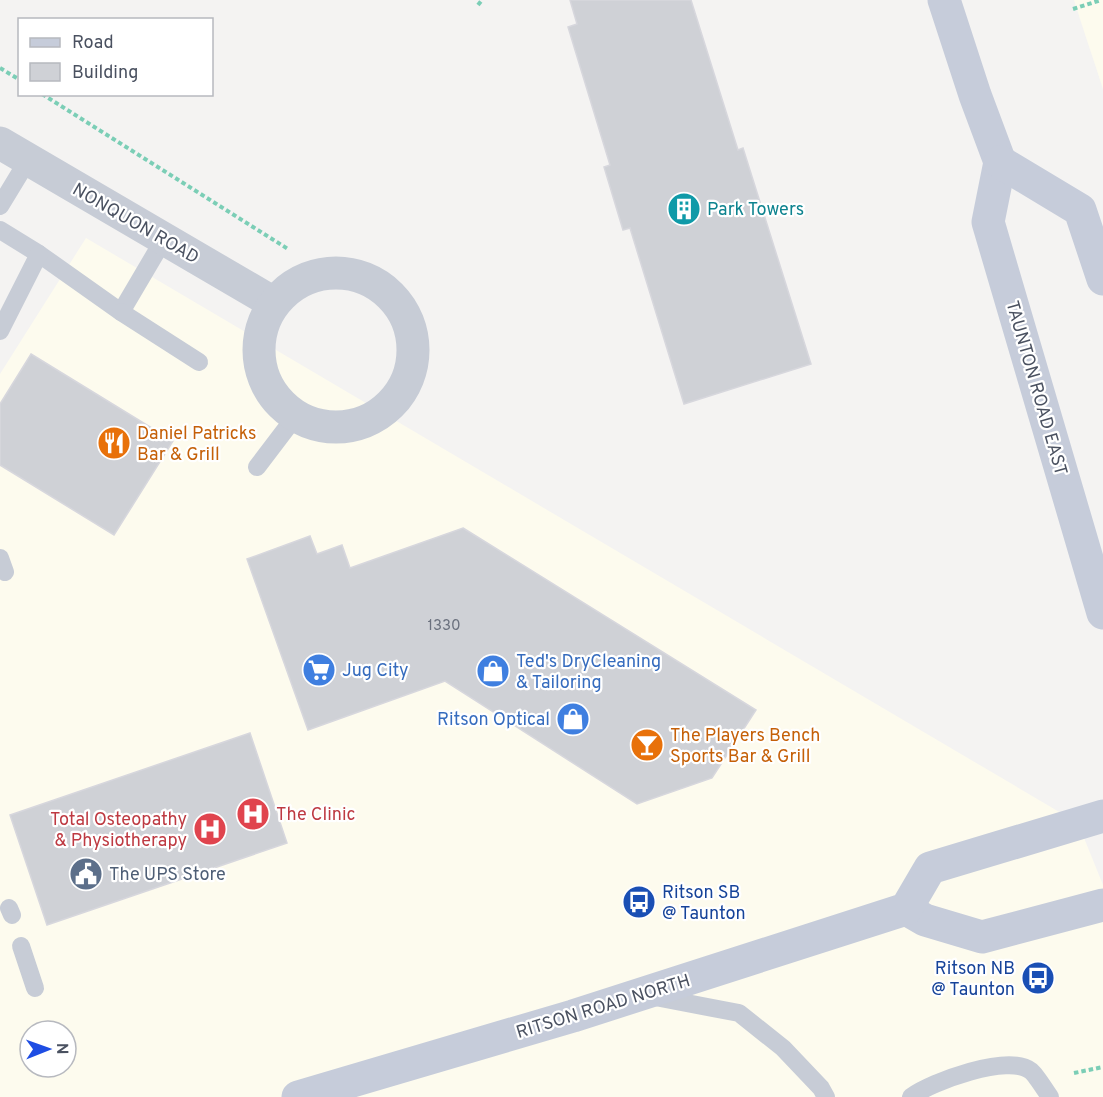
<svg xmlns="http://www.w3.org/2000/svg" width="1103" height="1097" font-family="Overpass,sans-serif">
<rect width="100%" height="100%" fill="#f4f3f2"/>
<g fill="#fdfbee" fill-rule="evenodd">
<polygon points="1074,0 1103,0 1103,89 1080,19"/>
<path d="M86,238L1078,823L1103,885V1097H0V374ZM30,1031H66V1067H30Z"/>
</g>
<g fill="#cfd1d6" stroke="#d7d7dd" stroke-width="1.5">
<polygon points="570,0 691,0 738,150 743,148 811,364 684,404 630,228 623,230 604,167 610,165 568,27 577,24"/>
<polygon points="31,354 173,441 114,535 0,465 0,404"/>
<polygon points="463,528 756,710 712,778 637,804 445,681 308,730 247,559 310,536 317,554 342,545 350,568"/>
<polygon points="250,733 287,843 47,925 10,815"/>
</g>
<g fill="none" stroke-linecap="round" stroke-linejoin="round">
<g stroke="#7bceb6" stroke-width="4" stroke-dasharray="4.5 3" stroke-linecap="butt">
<polyline points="478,5 482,0"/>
<polyline points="1073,9 1101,0"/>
<polyline points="0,68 20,80"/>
<polyline points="42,94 288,249"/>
<polyline points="1074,1073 1103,1067"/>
</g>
<g stroke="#c7ccd6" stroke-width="18">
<polyline points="0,206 28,160"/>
<polyline points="0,230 39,254 121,312 164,239"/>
<polyline points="121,312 199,362"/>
<polyline points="0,331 39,254"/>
<polyline points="257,467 295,417"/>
<polyline points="0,558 5,572"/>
<polyline points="9,908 12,915"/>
<polyline points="21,946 35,988"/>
<polyline points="650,996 739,1013 783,1048 821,1088 826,1097"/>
<path d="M911,1097C931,1082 1009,1053 1031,1071C1036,1075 1045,1090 1050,1097"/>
</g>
<g stroke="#c7ccd6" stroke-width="33">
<polyline points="0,143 272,302"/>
<circle cx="336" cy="350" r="77"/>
</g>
<g stroke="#c6ccda" stroke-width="33">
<polyline points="944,0 975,95 1000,162 988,222 1103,613"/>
<polyline points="1000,162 1080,210 1103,279"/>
<polyline points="906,909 925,920 982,937 1103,905"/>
<polyline points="298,1097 573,1016 906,909 930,868 1103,816"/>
</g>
</g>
<defs>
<symbol id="building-disc" viewBox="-11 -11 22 22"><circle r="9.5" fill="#0f9aa8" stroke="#fff"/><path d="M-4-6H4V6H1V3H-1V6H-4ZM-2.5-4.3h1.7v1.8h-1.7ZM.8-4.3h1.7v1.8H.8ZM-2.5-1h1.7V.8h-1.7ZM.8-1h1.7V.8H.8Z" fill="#fff"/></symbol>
<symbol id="restaurant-disc" viewBox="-11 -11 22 22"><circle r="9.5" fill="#e8710a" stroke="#fff"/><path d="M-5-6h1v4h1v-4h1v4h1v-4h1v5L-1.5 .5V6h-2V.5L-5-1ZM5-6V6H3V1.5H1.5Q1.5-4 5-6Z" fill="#fff"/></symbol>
<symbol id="supermarket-disc" viewBox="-11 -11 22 22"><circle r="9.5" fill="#3f7fe0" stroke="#fff"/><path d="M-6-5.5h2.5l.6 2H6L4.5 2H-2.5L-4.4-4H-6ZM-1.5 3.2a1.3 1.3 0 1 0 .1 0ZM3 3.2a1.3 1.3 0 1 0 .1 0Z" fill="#fff"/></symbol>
<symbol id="shop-disc" viewBox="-11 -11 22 22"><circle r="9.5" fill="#3f7fe0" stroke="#fff"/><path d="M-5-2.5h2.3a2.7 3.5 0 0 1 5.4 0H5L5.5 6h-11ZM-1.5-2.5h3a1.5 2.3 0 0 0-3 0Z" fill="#fff"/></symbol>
<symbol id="bar-disc" viewBox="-11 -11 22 22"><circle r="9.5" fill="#e8710a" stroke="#fff"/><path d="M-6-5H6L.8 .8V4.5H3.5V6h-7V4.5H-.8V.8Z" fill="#fff"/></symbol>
<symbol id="hospital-disc" viewBox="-11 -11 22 22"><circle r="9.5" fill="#e0444e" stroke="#fff"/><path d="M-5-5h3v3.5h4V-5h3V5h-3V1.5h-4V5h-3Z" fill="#fff"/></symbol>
<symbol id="civic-disc" viewBox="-11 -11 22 22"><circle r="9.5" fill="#5c6f8a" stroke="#fff"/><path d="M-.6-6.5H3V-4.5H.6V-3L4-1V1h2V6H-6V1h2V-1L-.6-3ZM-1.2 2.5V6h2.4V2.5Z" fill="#fff"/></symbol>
<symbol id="bus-disc" viewBox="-11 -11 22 22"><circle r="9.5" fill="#1a4fb4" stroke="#fff"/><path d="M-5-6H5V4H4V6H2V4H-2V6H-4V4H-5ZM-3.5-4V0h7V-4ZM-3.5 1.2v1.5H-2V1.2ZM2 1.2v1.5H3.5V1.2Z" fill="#fff"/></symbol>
</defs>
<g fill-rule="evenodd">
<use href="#building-disc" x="665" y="190" width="38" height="38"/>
<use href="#restaurant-disc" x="95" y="424" width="38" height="38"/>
<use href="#supermarket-disc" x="300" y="651" width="38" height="38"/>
<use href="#shop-disc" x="474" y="652" width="38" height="38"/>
<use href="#shop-disc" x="554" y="700" width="38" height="38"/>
<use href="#bar-disc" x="628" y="726" width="38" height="38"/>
<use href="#hospital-disc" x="234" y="795" width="38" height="38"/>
<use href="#hospital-disc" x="191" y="810" width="38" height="38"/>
<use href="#civic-disc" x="67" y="855" width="38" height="38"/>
<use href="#bus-disc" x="620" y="883" width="38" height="38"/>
<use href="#bus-disc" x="1019" y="959" width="38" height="38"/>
</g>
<g text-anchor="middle" stroke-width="4.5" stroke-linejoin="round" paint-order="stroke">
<g font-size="15" fill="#6b717e">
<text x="444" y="630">1330</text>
</g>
<g font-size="18" fill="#0d838f" stroke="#fff" text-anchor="start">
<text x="707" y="215">Park Towers</text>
</g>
<g font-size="18" fill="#4a5160" stroke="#fff">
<text transform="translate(136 223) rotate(30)" y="6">NONQUON ROAD</text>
<text transform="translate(1037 388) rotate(74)" y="6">TAUNTON ROAD EAST</text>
<text transform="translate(603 1006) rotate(-17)" y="6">RITSON ROAD NORTH</text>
</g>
<g font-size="18" fill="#c56008" stroke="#fff" text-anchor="start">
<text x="137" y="439">Daniel Patricks<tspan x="137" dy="21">Bar &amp; Grill</tspan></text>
<text x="670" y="741">The Players Bench<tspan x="670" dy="21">Sports Bar &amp; Grill</tspan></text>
</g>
<g font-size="18" fill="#366cbe" stroke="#fff" text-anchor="start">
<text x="516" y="667">Ted's DryCleaning<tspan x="516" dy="21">&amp; Tailoring</tspan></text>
<text x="342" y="676">Jug City</text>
<text x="550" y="725" text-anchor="end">Ritson Optical</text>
</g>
<g font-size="18" fill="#be3a42" stroke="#fff" text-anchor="start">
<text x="276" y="820">The Clinic</text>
<text x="187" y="825" text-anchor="end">Total Osteopathy<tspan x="187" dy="21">&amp; Physiotherapy</tspan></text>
</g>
<g font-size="18" fill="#4e5e75" stroke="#fff" text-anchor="start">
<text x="109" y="880">The UPS Store</text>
</g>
<g font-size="18" fill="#164399" stroke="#fff" text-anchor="start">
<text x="662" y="898">Ritson SB<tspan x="662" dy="21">@ Taunton</tspan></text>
<text x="1015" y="974" text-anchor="end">Ritson NB<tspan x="1015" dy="21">@ Taunton</tspan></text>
</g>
</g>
<rect x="18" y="18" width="195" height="78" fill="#ffffff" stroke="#b7b9bf" stroke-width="1.5"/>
<rect x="30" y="38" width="30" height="9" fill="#c6ccda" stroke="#b7b9bf" stroke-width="1.5"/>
<text x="72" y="48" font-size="18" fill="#4a5160">Road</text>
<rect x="30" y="63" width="30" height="18" fill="#cfd1d6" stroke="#b7b9bf" stroke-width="1.5"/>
<text x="72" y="78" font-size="18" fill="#4a5160">Building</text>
<g transform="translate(48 1049) rotate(89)"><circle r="28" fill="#ffffff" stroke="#b7b9bf" stroke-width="1.5"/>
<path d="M0-4.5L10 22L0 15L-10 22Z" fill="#1e4de3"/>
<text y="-9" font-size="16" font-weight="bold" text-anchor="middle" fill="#4a5160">N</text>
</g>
</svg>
